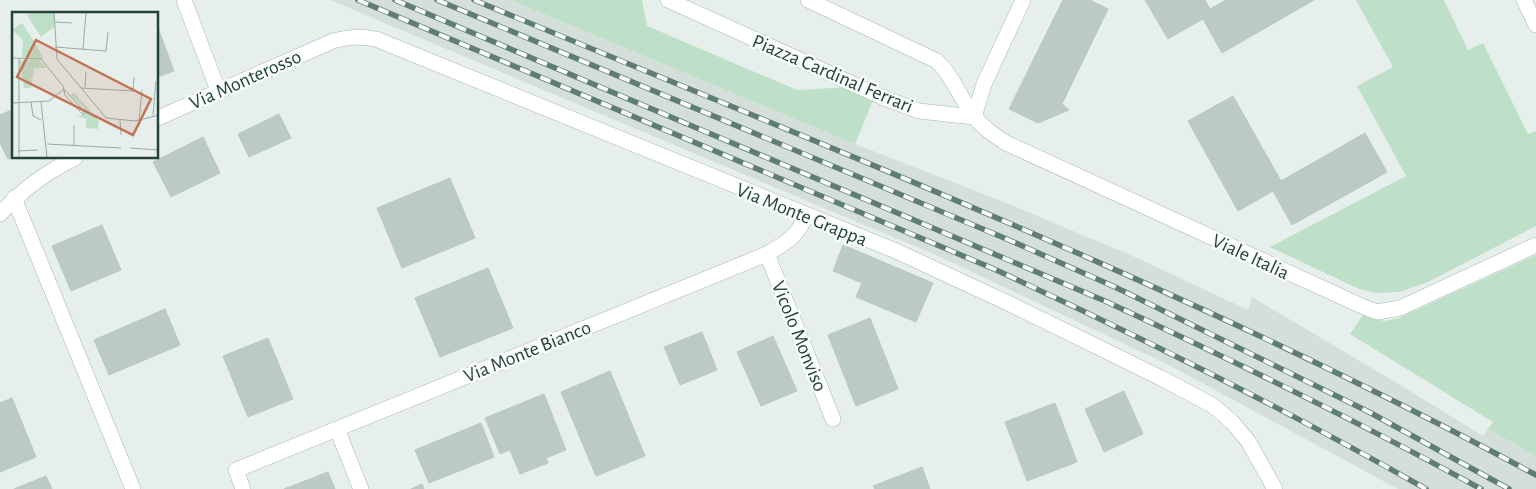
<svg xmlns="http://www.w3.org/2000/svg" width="1536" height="489" font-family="'Alegreya Sans',sans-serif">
<rect width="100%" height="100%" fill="#e6efeb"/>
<polygon fill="#d4dfda" points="330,0 510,0 855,144 1009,204 1135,257 1248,310 1252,297 1397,383 1483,436 1488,429 1536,456 1536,489 1398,489 1167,364 938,256"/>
<g fill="#bfe0c8">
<polygon points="510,0 642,0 647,26 797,90 849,87 874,98 855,144"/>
<polygon points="1356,0 1444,0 1468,50 1483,43 1528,134 1536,131 1536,226 1428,282 1399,292 1377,293 1359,289 1270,247 1406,176 1357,86 1393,67"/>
<polygon points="1536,255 1536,456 1488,429 1493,422 1350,334 1363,315 1384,321 1399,318"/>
</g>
<g fill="#bbcac4" stroke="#b8c9c2">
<polygon points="1063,0 1090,0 1108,9 1062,104 1069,110 1038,123 1009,109"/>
<polygon points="1145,0 1205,0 1210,9 1226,0 1314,0 1222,53 1203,19 1168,39"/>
<polygon points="158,28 174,71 158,77"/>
<polygon points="1233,96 1281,181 1365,133 1387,172 1292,225 1273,191 1238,211 1188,121"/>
<polygon points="14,109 14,157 8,159 0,143 0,115"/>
<polygon points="279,114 291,138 249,157 238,134"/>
<polygon points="203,137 220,173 171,197 153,162"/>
<polygon points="450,178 475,238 402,268 377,208"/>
<polygon points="102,225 121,270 71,291 52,246"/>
<polygon points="843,245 933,283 916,322 856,297 862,283 833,271"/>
<polygon points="488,268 513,328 440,357 415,298"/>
<polygon points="165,309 180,345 109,375 94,340"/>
<polygon points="870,318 898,389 856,406 828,335"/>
<polygon points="702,332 717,370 680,385 664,347"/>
<polygon points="773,336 797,391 761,406 737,352"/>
<polygon points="268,338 293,399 248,417 223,356"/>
<polygon points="610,371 645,456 596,476 561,392"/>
<polygon points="1124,391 1143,434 1104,452 1085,409"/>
<polygon points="544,394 566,450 546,458 548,463 520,474 510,450 500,454 485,418"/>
<polygon points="12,398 36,457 0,472 0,403"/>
<polygon points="1055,403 1077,462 1027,481 1005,422"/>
<polygon points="481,423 494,457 429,483 415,450"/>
<polygon points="922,467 930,489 875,489 873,486"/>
<polygon points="328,472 335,489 284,489"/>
<polygon points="46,476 52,489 14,489"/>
<polygon points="422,484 424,489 411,489"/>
</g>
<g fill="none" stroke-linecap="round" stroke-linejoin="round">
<defs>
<g id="minor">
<polyline points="184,0 218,90"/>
<polyline points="668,0 884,98 919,111 974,117"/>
<path d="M808,0L937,61C953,76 960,98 974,116C982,127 994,135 1006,143L1364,307L1377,312L1400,308L1536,245"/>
<polyline points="1524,0 1536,25"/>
<polyline points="974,117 984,84 1023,0"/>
<path d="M158,118L333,41C349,37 360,36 376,39L896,251L1008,303L1163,379L1212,405L1232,422L1248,441L1275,489"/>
<polyline points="14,198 133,489"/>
<path d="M0,214C22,190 46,172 75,158"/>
<polyline points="767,254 833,419"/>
<polyline points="337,429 361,489"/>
<path d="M243,489L236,470L767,254C788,241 795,239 806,216"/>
</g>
</defs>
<use href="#minor" stroke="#a8b8b2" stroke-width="16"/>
<use href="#minor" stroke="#fff" stroke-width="15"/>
<defs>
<g id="rail">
<path d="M358,0L994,269C1141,337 1285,409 1426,489"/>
<path d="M395,0L1105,301C1232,360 1358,421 1481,489"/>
<polyline points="437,0 1009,240 1115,287 1369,412 1509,489"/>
<path d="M474,0C832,149 1194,290 1536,475"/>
</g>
</defs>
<use href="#rail" stroke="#5f7d75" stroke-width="5.5"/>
<use href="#rail" stroke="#f7fbf9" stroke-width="4" stroke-dasharray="11" stroke-linecap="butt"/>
</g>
<g text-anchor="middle" stroke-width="5" stroke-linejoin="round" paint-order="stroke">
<g font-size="20" fill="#24423a" stroke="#f7fbf9">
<text transform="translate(833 73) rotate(23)" y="7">Piazza Cardinal Ferrari</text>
<text transform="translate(245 79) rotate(-24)" y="7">Via Monterosso</text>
<text transform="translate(802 214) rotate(22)" y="7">Via Monte Grappa</text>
<text transform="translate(1251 256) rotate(25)" y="7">Viale Italia</text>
<text transform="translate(800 336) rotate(68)" y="7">Vicolo Monviso</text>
<text transform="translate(527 351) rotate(-22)" y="7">Via Monte Bianco</text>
</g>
</g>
<g transform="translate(12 12)">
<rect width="146" height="146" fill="#e6efeb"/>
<path d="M20,0H42V15L29,25L15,3ZM10,11L25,34L32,47L10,45L11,28L0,18ZM7,48H27L35,56H22L19,76H12ZM62,80L87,109L86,117L74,116V107L65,104L71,103L73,97L59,83Z" fill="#bfe0c8"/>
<path fill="none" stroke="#98aaa4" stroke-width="1" d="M42,0L45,47L94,106L123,109L147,103M43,10L60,11M43,35L94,39L96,20M71,37L74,0M0,46L29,47L51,74L53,83L71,103L72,99L52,77M7,46V146M73,75L74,60M69,76L121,79L122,65M19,90L21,104L29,108M29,90L35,146M0,91L37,89L52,77M141,103L144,69M108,108L109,123M127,108L130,78M62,113V133M35,132L109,136M118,136L147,138M6,139L26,138"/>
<path fill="#c07456" fill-opacity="0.15" stroke="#c07456" stroke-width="2.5" d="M24,28L139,87L121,123L5,65Z"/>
<rect width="146" height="146" fill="none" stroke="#24423a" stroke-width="2.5"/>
</g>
</svg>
